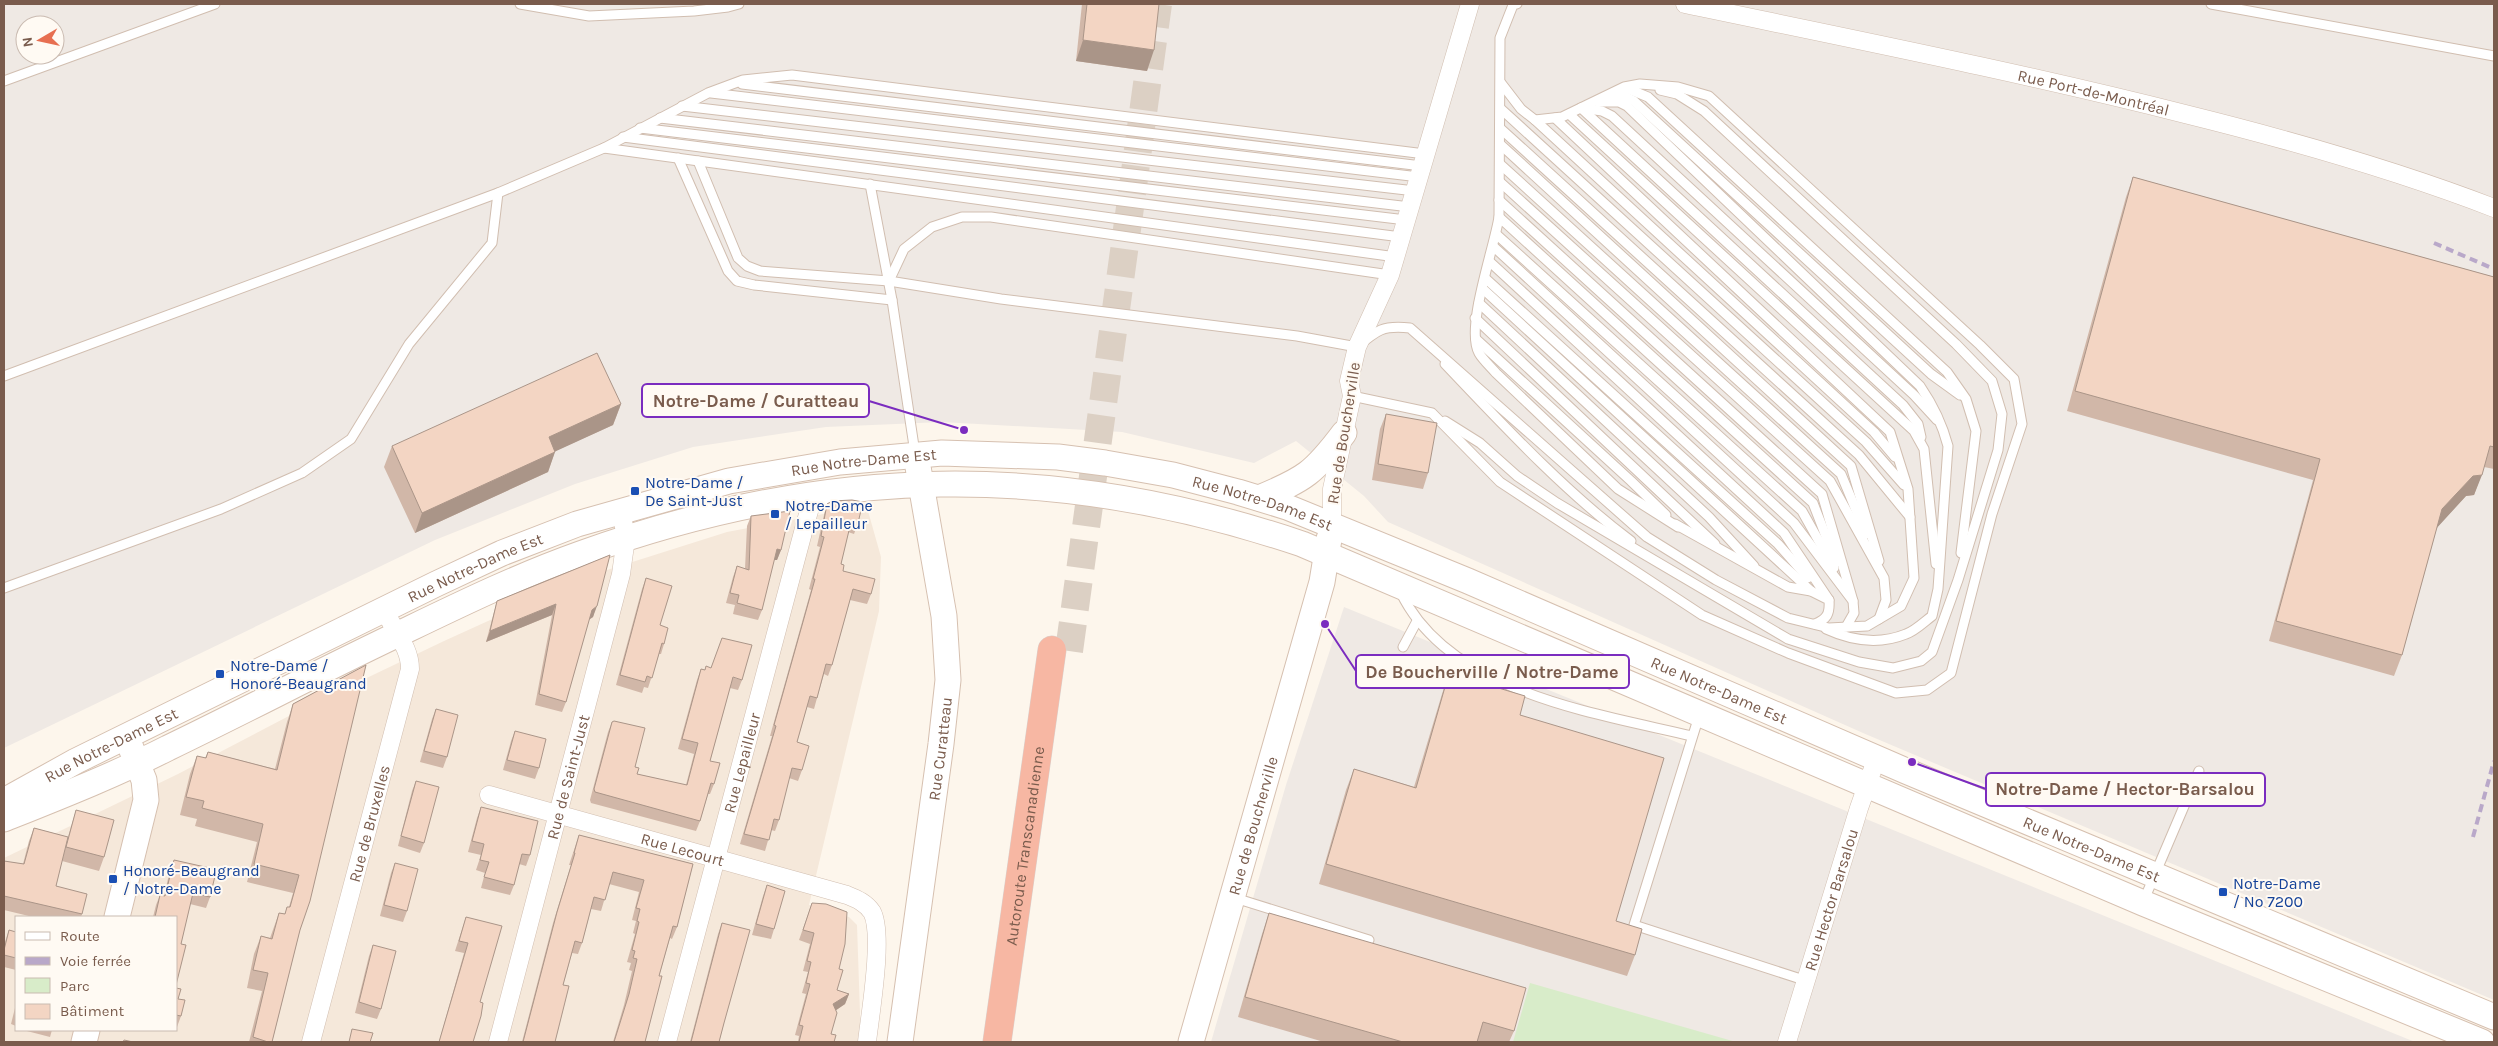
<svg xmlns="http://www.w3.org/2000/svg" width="2498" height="1046" font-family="Karla,sans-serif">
<rect width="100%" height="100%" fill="#fdf6ec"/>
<path fill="#f5e8da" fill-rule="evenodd" d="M868,511L881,557L879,611L809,905L849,917L857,925L861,1042H4V858L178,774L306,707L444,641L585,577L727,532L834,512ZM16,917H176V1030H16Z"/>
<g fill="#efe9e4" fill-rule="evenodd">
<path d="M4,4H2494V1000L1863,733L1388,522L1364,496L1296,441L1254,463L1122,432L942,422L826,427L693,447L575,484L435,540L4,748ZM25,25H55V55H25Z"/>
<polygon points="1344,607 2415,1042 1211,1042 1286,785"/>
</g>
<polygon fill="#d8ecc9" points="1530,983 1736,1042 1513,1042"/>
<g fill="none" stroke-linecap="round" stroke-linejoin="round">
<polyline stroke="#dcd0c4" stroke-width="28" stroke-dasharray="28 14" stroke-linecap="butt" points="1069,651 1158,4"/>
<defs>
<g id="lane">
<polyline points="520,4 589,16 694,11 728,7 739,4"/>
<path d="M1517,4L1513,5L1500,38L1499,217C1494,249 1465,328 1479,353C1483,360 1491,367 1496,373L1618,489L1678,527"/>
<polyline points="2211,4 2494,56"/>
<polyline points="4,81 215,4"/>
<polyline points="742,84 1422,166"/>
<polyline points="1626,88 1648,97 1947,372 1966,399 1976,431 1961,553"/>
<polyline points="711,93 1419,177"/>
<polyline points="1613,95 1622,95 1634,101 1931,374 1960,395"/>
<path d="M1598,102H1619L1627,106L1920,386C1933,405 1942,423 1948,446L1938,589L1932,616C1924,622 1915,631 1906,634C1879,645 1852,641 1826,629"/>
<polyline points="682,106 1415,191"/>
<polyline points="1581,108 1903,405 1918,424 1921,437"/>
<polyline points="1581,108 1602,111 1612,116 1914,395 1937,420"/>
<polyline points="1501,109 1866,442 1904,485"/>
<polyline points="1569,114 1914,431 1924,449 1936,564"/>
<polyline points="660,118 1410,207"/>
<polyline points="1535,120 1874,432 1895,457"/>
<polyline points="640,128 1406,220"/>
<polyline points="1501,129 1859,455 1910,517"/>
<polyline points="623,137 1401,237"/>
<polyline points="1501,145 1851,466 1879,561"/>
<polyline points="604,148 1396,257"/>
<polyline points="678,158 728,271 737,281 754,285 892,300"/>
<path d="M698,161L738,258L747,266L760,271L889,281L1001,299L1297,336L1357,347C1377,330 1383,325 1410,328L1647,537L1716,580L1788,618L1829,628L1867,626L1901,606L1914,578L1908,489L1890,432L1555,118"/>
<polyline points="1500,164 1841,474 1866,534"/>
<polyline points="1500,182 1830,481 1884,578 1886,600 1879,619"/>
<polyline points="870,184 892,300 915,453"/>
<polyline points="1499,200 1822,494 1853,601"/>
<polyline points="1499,217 1813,503 1836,562"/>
<polyline points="1496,234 1802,511 1834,568"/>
<polyline points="1494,247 1794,523 1853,601 1854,613 1846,627"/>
<polyline points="1490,262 1784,533 1829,600"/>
<polyline points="1485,278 1778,544 1808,578"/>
<polyline points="889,281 904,249 932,227 962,217 991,217 1390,275"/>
<polyline points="1483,289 1811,591"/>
<polyline points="1479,303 1709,517 1754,566"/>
<polyline points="1475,318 1715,544"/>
<polyline points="1476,339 1631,481 1666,515"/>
<path d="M1445,364C1503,425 1564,491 1631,541"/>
<polyline points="4,376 498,193 604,148 708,93 743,80 792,75 1425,154"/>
<polyline points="1352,396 1432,413 1500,482 1702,615 1788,653 1896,693 1927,690 1951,673 1992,514 2022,424 2014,379 1980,345 1709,96 1678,87 1640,84 1624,87 1562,117 1535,120 1521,109 1501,83"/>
<polyline points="1445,421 1480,443 1517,476 1557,503 1788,639 1859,662 1893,668 1921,661 1932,652 1958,580 1998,450 2002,414 1992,381 1956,344 1704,111 1677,94 1660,90"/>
<path d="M1675,524L1788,587L1811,591L1829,600C1830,614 1827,619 1815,624"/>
<polyline points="4,588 221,509 302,473 351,439 409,344 492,243 498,193"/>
<path d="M1401,593C1450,693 1595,713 1692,736"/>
<polyline points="1403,647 1417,621"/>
<polyline points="1699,716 1634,925 1807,981"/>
<polyline points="1235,898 1369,940"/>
<polyline points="2144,900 2199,771"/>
</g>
<g id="street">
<path id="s1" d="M1685,4C1852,39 2019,72 2185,114C2290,140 2393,169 2494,208"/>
<polyline points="1332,525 1332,489 1352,396 1349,381 1357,347 1390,275 1470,4"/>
<path id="s2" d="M489,795L847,895C857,899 866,903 872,912C884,934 870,1015 867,1042"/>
<path id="s3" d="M311,1042L410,669C410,646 393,631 385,610"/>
<path id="s4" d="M498,1042L621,574L626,538L621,510"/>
<path id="s5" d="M667,1042L806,521C810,509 811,496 825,492"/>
<path id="s6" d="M1787,1042L1859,808L1877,757"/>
</g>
<g id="secondary">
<path d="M1259,498C1305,479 1314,473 1344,433"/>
<path id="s7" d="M4,801L76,761L436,584L502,553L577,524L729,481L840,462L942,453L1058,457L1105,463L1173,475L1238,492L1287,507L1468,581L1906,771L2494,1017"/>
<path d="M4,819C59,797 115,775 168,748C249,709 328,667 409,629C465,602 521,575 580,554C827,465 1053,460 1302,544L2143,903L2482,1042"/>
<polyline points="117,917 146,800 144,780 131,748"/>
<polyline points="84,1042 87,1030"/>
<path id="s8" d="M900,1042L941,744L948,680L944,616L918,467"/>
<path id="s9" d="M1191,1042L1322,582L1329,539"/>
</g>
<g id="highway">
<path id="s10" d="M997,1042L1052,650"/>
</g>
</defs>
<use href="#lane" stroke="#d1beb0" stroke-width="11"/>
<use href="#street" stroke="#d1beb0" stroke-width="19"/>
<use href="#secondary" stroke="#d6c0b0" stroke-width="27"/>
<use href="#highway" stroke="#dad1cd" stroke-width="29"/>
<use href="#lane" stroke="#fff" stroke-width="9"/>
<use href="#street" stroke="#fff" stroke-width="18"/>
<use href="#secondary" stroke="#fff" stroke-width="25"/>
<use href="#highway" stroke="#f7b7a3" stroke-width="28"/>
<g stroke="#b9a8c9" stroke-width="4" stroke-dasharray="8 5" stroke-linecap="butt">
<polyline points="2434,243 2494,269"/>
<polyline points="2473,837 2494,761"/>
</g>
</g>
<g fill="#d1b7a8">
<polygon points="1082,4 1159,4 1147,71 1076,61"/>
<polygon points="2133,177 2494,277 2494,469 2484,467 2474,495 2466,496 2437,527 2402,655 2394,676 2269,641 2313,480 2067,411 2126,197"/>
<polygon points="621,404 613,425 555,451 548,472 415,533 384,467 392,446"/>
<polygon points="1386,414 1428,473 1423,489 1372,480 1380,429"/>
<polygon points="827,504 858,523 854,534 848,532 841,564 843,571 871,594 867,604 850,600 832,665 828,676 824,674 817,698 814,709 807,707 797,742 802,770 798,781 789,778 779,820 775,831 771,830 765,851 740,844 772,736 770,736 811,590 809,589 820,547 817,546 824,515"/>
<polygon points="751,516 781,550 777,560 774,560 762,610 758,620 733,614 735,605 726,603 733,577 737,566 745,569 747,526"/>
<polygon points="610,555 593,617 589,620 566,702 562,712 535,705 552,615 486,642 494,612 497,601"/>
<polygon points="646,578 660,625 664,644 661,654 659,654 648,688 644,687 642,693 616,685 642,589"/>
<polygon points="366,665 272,1042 249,1042 262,991 247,988 254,954 261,936 270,938 279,913 285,914 287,907 289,907 293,893 247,882 257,842 195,826 197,819 180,815 190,774 197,756 205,758 208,752 275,769 287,722 293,704"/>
<polygon points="701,669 742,680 738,690 730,688 710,761 714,784 710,794 708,794 700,821 696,831 591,803 590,800 608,732 612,722 635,767 637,774 686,785 694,754 678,749 697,680"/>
<polygon points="1449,673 1520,715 1616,921 1635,955 1627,976 1319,884 1346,790 1354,769 1414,787 1442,694"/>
<polygon points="436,709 447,757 443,768 420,762 432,719"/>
<polygon points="515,731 539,768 535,779 503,770 511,741"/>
<polygon points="416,781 424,843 420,853 398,846 412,791"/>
<polygon points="481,807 530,855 526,866 519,864 514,885 510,895 481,888 485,873 476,870 481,855 468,852 477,818"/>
<polygon points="76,810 104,857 99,871 62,861 56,886 82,914 81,917 33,917 4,910 4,861 23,864 29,841 34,828 68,837"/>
<polygon points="579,835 693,864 677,927 672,939 670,938 659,976 645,1042 613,1042 624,1005 632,971 629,970 631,963 627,962 635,934 633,933 636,921 632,920 639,892 609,884 601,911 591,909 582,943 578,954 572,953 563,985 555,1042 522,1042 553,923 571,865 569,865"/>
<polygon points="174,860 212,875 210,897 206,908 190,904 181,944 176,985 176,917 153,917 156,905 160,895 164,896 170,870"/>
<polygon points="395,863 407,911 403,922 380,916 391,873"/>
<polygon points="767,885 774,929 771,939 752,935 763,896"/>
<polygon points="812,903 839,969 837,990 849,994 845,1004 836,1010 831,1034 834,1042 798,1042 799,1036 795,1035 806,994 802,993 808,972 803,971 810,944 799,940"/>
<polygon points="1269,913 1514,1031 1509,1042 1324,1042 1238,1017 1262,934"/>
<polygon points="466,917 480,1002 473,1042 439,1042 464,953 455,951"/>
<polygon points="722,923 724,1023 719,1042 690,1042 718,934"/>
<polygon points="9,930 16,932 16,970 4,967 4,945"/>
<polygon points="373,945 381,1009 377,1019 355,1013 369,956"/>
<polygon points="176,988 181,1016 177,1027 176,1027"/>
<polygon points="16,1004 16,1028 16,1026 11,1024"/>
<polygon points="23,1030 52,1030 50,1037"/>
</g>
<g fill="#aa9588">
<polygon points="1083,40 1154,50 1147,71 1076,61"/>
<polygon points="621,404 613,425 541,458 549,437"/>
<polygon points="555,452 548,472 415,533 422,513"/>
<polygon points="2482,475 2474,495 2466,496 2435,530 2442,509 2473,476"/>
<polygon points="777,549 781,550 777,560 773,560"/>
<polygon points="556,604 552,615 486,642 490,631"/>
<polygon points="597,606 593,617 588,620 592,610"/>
<polygon points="849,994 845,1004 829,1015 833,1004"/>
</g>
<g fill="#f3d5c3" stroke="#aa9588">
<polygon points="1087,4 1159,4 1154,50 1083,40"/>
<polygon points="2133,177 2494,277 2494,447 2490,446 2482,475 2473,476 2442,509 2402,655 2276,621 2320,459 2075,391"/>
<polygon points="597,353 621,404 549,437 555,452 422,513 392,446"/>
<polygon points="1386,414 1437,423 1428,473 1378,464"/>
<polygon points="852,500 863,502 858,523 851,522 841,564 844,565 843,571 875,579 871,594 853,589 832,665 826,664 817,698 810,696 797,742 809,746 802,770 792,768 779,820 774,819 769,840 744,834 776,726 774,725 815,579 813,579 824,537 821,536 827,504 832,501"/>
<polygon points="790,511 781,550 777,549 762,610 737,603 739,595 730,593 737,566 749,570 751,516"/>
<polygon points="610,555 597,606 592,610 566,702 539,694 556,604 490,631 497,601"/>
<polygon points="646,578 672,586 660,625 668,628 664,644 662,643 652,678 647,676 645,682 620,675"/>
<polygon points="722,638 752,645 742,680 733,677 710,761 720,763 714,784 711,783 700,821 595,792 594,789 612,722 614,721 645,728 635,767 639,768 637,774 687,785 698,743 682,739 701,669 705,670 706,666 711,668"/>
<polygon points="366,665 310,901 300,930 272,1042 268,1042 253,1037 268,973 253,970 261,936 272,939 279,913 285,914 287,907 290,907 299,875 254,864 263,824 202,808 204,801 186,797 197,756 206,758 208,752 277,770 293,704"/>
<polygon points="1449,673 1525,696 1520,715 1664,758 1616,921 1642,929 1635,955 1326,864 1354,769 1416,788"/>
<polygon points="436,709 458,715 447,757 424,751"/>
<polygon points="515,731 546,739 539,768 507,760"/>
<polygon points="416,781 439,787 424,843 401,836"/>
<polygon points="481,807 538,821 530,855 522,854 514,885 484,877 489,862 480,860 484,844 472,841"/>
<polygon points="76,810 114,820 104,857 66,847"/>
<polygon points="34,828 68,837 56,886 87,894 82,914 4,896 4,861 24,864"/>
<polygon points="579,835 693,864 677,927 673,926 659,976 662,976 645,1042 614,1042 629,994 637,959 633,958 635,951 632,950 639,922 637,921 640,909 636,908 644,880 613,872 605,900 594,897 582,943 575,941 563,985 569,986 555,1042 523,1042 557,912 575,853 574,853"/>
<polygon points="174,860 214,869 212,875 215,876 210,897 193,893 181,944 186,945 176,985 176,917 155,917 160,895 165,896"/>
<polygon points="395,863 418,869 407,911 384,905"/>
<polygon points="767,885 785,891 774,929 756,924"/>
<polygon points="812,903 826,904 847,912 845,944 839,969 843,970 837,990 849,994 833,1004 837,1013 831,1034 836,1035 834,1042 799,1042 803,1026 799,1025 810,984 806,983 811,962 807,961 814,933 803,930"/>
<polygon points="1269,913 1526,988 1514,1031 1483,1022 1477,1042 1403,1042 1245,997"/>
<polygon points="466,917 502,926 480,1002 483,1003 481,1016 473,1042 439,1042 468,943 459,941"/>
<polygon points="722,923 750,930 724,1023 719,1042 691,1042"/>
<polygon points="9,930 16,932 16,958 4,955 4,950"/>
<polygon points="373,945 396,951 381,1009 359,1002"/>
<polygon points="176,988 181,989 178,999 185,1000 181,1016 176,1015"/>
<polygon points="352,1029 373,1033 370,1042 349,1042"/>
<polygon points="124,1040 133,1042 123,1042"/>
</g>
<g fill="#1a4fb4" stroke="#fffaf3" stroke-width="2">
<rect x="630" y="486" width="10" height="10" rx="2.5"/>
<rect x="770" y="509" width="10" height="10" rx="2.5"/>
<rect x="215" y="669" width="10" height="10" rx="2.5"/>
<rect x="108" y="874" width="10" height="10" rx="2.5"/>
<rect x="2218" y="887" width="10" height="10" rx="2.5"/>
</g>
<g text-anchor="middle" stroke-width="4" stroke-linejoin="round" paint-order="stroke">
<g font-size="16" fill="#7a5c4d" stroke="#fffaf3">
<text dy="6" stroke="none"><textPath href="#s1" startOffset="418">Rue Port-de-Montréal</textPath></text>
<text transform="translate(1343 433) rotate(-81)" y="6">Rue de Boucherville</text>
<text dy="6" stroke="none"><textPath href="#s7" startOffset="931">Rue Notre-Dame Est</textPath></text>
<text dy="6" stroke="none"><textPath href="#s7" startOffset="1336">Rue Notre-Dame Est</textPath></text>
<text dy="6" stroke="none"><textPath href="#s7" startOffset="526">Rue Notre-Dame Est</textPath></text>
<text dy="6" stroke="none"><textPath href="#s7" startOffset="1830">Rue Notre-Dame Est</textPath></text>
<text dy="6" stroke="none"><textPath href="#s7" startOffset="121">Rue Notre-Dame Est</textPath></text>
<text dy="6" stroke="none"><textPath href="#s8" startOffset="296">Rue Curatteau</textPath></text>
<text dy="6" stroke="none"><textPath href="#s5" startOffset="289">Rue Lepailleur</textPath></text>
<text dy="6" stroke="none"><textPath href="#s4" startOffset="274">Rue de Saint-Just</textPath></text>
<text dy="6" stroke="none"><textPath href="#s3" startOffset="226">Rue de Bruxelles</textPath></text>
<text dy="6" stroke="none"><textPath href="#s9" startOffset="225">Rue de Boucherville</textPath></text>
<text dy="6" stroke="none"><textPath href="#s10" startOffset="198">Autoroute Transcanadienne</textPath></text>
<text dy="6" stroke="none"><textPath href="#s2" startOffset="201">Rue Lecourt</textPath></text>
<text dy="6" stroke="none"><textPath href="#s7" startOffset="2235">Rue Notre-Dame Est</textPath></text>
<text dy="6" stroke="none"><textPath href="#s6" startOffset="149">Rue Hector Barsalou</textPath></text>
</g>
<g font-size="16" fill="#164399" stroke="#fffaf3" text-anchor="start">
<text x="645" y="488">Notre-Dame /<tspan x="645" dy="18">De Saint-Just</tspan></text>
<text x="785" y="511">Notre-Dame<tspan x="785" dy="18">/ Lepailleur</tspan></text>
<text x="230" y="671">Notre-Dame /<tspan x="230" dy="18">Honoré-Beaugrand</tspan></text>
<text x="123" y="876">Honoré-Beaugrand<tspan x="123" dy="18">/ Notre-Dame</tspan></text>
<text x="2233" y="889">Notre-Dame<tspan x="2233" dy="18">/ No 7200</tspan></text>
</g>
</g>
<path fill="none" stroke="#7b2cbf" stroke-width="2" d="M964 430L869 401M1325 624L1356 671M1912 762L1986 789"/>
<g fill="#7b2cbf" stroke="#fffaf3" stroke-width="2">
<circle cx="964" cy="430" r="5"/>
<circle cx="1325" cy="624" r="5"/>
<circle cx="1912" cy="762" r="5"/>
</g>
<g fill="#fffaf3" stroke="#7b2cbf" stroke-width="2">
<rect x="642" y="384" width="227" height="33" rx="5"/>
<rect x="1356" y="655" width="273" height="33" rx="5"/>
<rect x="1986" y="773" width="279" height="33" rx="5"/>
</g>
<g font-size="18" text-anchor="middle" font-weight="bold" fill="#7a5c4d">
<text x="756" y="407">Notre-Dame / Curatteau</text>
<text x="1492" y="678">De Boucherville / Notre-Dame</text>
<text x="2125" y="795">Notre-Dame / Hector-Barsalou</text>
</g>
<rect width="2498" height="1046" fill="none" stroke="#7a5c4d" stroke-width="10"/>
<rect x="15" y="916" width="162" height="115" fill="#fffaf3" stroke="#cabbb1"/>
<rect x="25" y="932" width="25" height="8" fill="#ffffff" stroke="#cabbb1"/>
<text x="60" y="941" font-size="15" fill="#7a5c4d">Route</text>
<rect x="25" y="957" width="25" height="8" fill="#b9a8c9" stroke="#cabbb1"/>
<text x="60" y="966" font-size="15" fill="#7a5c4d">Voie ferrée</text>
<rect x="25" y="978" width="25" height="15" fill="#d8ecc9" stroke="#cabbb1"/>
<text x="60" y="991" font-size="15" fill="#7a5c4d">Parc</text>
<rect x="25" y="1004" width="25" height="15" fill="#f3d5c3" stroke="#cabbb1"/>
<text x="60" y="1016" font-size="15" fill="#7a5c4d">Bâtiment</text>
<g transform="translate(40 40) rotate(261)"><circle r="24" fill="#fffaf3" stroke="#cabbb1"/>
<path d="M0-4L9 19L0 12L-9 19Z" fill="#e76f51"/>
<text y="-8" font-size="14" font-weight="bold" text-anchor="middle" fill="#7a5c4d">N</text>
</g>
</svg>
